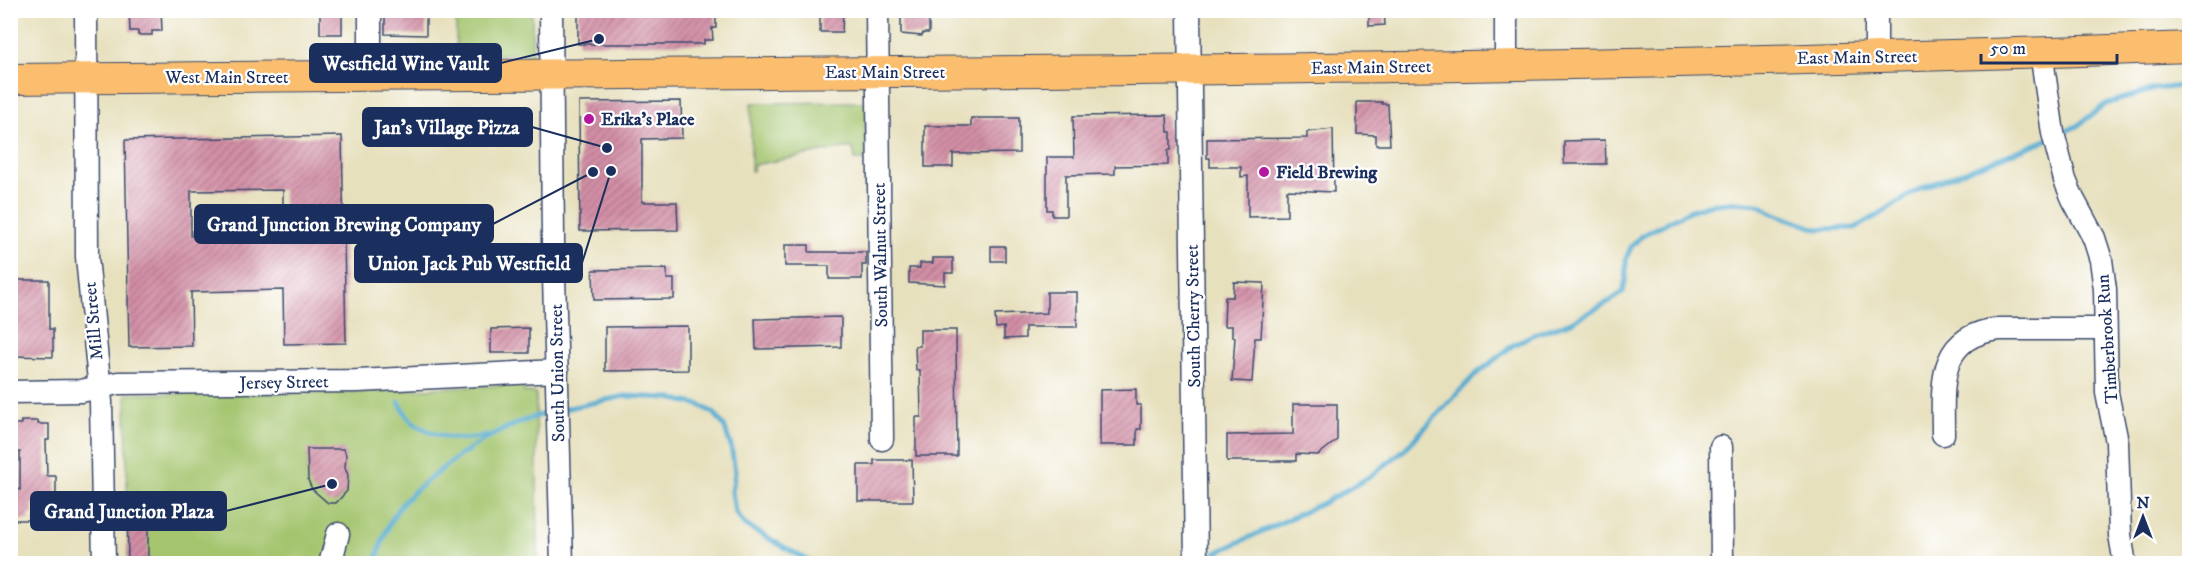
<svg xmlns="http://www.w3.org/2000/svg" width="2200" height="574" font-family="'IM FELL DW Pica',serif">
<defs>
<pattern id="building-hatch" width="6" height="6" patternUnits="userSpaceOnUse" patternTransform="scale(1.5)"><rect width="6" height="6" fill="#d38fa6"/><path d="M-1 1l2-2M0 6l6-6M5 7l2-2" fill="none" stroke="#aa758a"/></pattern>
</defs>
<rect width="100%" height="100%" fill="#fff"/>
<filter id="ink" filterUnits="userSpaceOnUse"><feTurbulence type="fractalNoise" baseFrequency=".0167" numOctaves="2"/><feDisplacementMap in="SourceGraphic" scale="12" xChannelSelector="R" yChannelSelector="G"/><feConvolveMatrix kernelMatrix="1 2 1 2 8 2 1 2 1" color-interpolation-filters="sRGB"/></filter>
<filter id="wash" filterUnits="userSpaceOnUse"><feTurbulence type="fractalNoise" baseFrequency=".008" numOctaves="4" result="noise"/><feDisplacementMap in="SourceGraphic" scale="24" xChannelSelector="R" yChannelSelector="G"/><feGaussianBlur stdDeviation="1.35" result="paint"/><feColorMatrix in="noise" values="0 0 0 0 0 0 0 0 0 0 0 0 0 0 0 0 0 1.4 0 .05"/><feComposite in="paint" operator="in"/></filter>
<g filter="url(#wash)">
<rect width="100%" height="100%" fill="#e7e0bd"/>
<g fill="#a4c56e" stroke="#607a66" stroke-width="1.5">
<polygon points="456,11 532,11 532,54 456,55"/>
<polygon points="866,102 865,160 855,160 853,148 844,148 754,165 753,171 751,171 751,103"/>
<polygon points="524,384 524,392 536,393 538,563 128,563 126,394 342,393"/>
</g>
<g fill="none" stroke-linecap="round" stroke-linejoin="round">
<g stroke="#51aacf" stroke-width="5">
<polyline points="2060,134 2077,126 2106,104 2154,89 2190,85"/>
<path d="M399,402C403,409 406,417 413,422C432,437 462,443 485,435"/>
<polyline points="564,409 625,396 669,398 700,405 715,414 724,426 731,446 735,472 732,492 735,512 745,525 814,564"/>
<polyline points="1201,560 1327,501 1371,476 1404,450 1474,376 1513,345 1534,334 1569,323 1610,301 1623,292 1626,278 1626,259 1631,247 1641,236 1689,211 1708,205 1734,202 1758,204 1773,213 1817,229 1855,228 1887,210 1919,189 2049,139"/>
<path d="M375,564C381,545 387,525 398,509C407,496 420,486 432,477C468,447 506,423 552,412"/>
</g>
</g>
<g id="blocks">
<g fill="url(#building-hatch)" fill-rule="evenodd">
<polygon points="129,10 161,10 162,31 152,31 152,35 138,35 138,31 130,31"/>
<rect x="320" y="10" width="22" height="24"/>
<polygon points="385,10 426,10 426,35 385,34"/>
<polygon points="578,10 716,10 716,28 712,28 713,40 704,40 704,44 578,44"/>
<polygon points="820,10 843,10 842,32 820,32"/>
<polygon points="901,10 929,10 929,33 923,33 922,36 901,34"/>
<polygon points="1369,10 1384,10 1385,25 1369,26"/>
<polygon points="681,101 682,138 642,139 642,202 677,202 678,230 580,231 579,102"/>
<polygon points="1357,102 1382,102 1382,104 1388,104 1390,145 1376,145 1376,135 1357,134"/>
<polygon points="1167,115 1168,132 1171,132 1171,150 1168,150 1168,165 1115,166 1115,174 1066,175 1066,216 1052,216 1052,210 1047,210 1047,157 1074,157 1073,116"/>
<polygon points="971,118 1019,118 1019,153 953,154 953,167 925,167 925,126 971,126"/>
<polygon points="1333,129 1334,192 1287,190 1287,216 1248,217 1248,176 1241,177 1241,167 1210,167 1210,158 1207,158 1207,139 1307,138 1307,132"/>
<path d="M342,136L346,343L284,344L283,290L191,292L192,346L129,347L125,140ZM283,190V235L191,236V191Z"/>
<polygon points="1605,140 1606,164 1564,164 1564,141"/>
<polygon points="785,245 809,245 809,252 866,252 866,265 862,265 862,279 829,279 829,266 785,266"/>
<rect x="991" y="246" width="14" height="15"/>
<polygon points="933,258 953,258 953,273 945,273 945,285 909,283 909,268 920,268 920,263 933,263"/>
<polygon points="667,269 667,279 674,279 674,299 594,300 593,270"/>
<polygon points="10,280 49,280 49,329 53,329 53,357 10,356"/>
<polygon points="1234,282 1264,283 1261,338 1255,338 1252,382 1232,381 1235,337 1232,337 1232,326 1224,326 1225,297 1233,297"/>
<polygon points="1047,292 1077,292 1077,327 1025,327 1025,338 1004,339 1004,327 996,328 995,315 1047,313"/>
<polygon points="841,317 841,347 756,349 755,319"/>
<polygon points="688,326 688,370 605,371 605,327"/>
<polygon points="529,328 529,353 491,353 491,329"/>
<polygon points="920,330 956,330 957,456 916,456 916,417 921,417 920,370 916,370 915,346 920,346"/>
<polygon points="1136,389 1136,405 1141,405 1141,429 1137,429 1137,445 1100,445 1100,390"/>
<polygon points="1293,404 1337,404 1337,440 1318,455 1296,454 1296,461 1227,461 1227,435 1293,434"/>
<polygon points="21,421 38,421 38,424 49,424 49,440 46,440 47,476 56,476 56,500 42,500 39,504 33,504 33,515 29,515 29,520 10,520 10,497 17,497 17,490 20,490 20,452 10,452 10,424 21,424"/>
<polygon points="307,449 344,449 346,455 345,468 348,475 347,491 336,503 328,503 312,489 308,480"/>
<polygon points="874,460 912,460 913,501 858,501 858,465 874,465"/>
<polygon points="127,495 148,495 148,564 128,564"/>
</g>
</g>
</g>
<g filter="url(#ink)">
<use href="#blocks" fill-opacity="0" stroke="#3a4a6c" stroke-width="1.5"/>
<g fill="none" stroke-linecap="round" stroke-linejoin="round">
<defs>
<g id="minor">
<polyline points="86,10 87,257 101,402 104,564"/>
<polyline points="370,10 370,76"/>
<polyline points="551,10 553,241 562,564"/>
<polyline points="877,10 882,439"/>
<polyline points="1189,10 1196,564"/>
<polyline points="1506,10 1506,65"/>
<polyline points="1876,10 1876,57"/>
<polyline points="2041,52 2053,133 2065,180 2073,199 2094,238 2101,260 2105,289 2107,393 2117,442 2120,535 2125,564"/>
<polyline points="10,392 81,391 118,383 358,381 557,371"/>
<path d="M1943,434C1943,386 1936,336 1999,329H2105"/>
<polyline points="1721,447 1722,564"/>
<polyline points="330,564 338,534"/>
</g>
<path id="major" d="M10,79C737,71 1464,75 2190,47"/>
</defs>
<use href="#minor" stroke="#3a4a6c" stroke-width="25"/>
<use href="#major" stroke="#3a4a6c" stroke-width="32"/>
<use href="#minor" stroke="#fff" stroke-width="22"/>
<use href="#major" stroke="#fbbe6e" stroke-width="30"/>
</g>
</g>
<g fill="#b5179e" stroke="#fff" stroke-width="2">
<circle cx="589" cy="119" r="6"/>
<circle cx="1264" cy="172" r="6"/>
</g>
<g text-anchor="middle" stroke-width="4.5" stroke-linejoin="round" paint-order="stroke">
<g font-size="18" fill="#1b2f5e" stroke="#fff">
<text transform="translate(1857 57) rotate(-1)" y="6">East Main Street</text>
<text transform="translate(1371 67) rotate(-1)" y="6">East Main Street</text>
<text x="885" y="78">East Main Street</text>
<text x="227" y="83">West Main Street</text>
<text transform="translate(880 255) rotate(-91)" y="6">South Walnut Street</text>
<text transform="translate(1193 316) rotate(-91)" y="6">South Cherry Street</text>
<text transform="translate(93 321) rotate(-95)" y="6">Mill Street</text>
<text transform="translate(2107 339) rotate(-94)" y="6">Timberbrook Run</text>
<text transform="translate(557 373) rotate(-91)" y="6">South Union Street</text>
<text transform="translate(284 382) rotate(-1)" y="6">Jersey Street</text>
</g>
<g font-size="18" font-weight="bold" fill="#1b2f5e" stroke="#fff" text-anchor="start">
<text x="601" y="125">Erika's Place</text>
<text x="1276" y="178">Field Brewing</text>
</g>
</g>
<path fill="none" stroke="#1b2f5e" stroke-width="2" d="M599 39L501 63M607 148L532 127M593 172L493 224M611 171L582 263M332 484L226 511"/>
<g fill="#1b2f5e" stroke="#fff" stroke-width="2">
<circle cx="599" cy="39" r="6"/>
<circle cx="607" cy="148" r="6"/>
<circle cx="593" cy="172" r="6"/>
<circle cx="611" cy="171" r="6"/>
<circle cx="332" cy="484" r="6"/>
</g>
<g fill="#1b2f5e" stroke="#1b2f5e" stroke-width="2">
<rect x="310" y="44" width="191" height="38" rx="6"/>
<rect x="363" y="108" width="169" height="38" rx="6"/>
<rect x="195" y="205" width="298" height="38" rx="6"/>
<rect x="355" y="244" width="227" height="38" rx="6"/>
<rect x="31" y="492" width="195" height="38" rx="6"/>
</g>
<g font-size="20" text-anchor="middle" font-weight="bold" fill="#fff">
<text x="406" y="70">Westfield Wine Vault</text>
<text x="447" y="134">Jan's Village Pizza</text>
<text x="344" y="231">Grand Junction Brewing Company</text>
<text x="469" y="270">Union Jack Pub Westfield</text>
<text x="129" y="518">Grand Junction Plaza</text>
</g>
<rect width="2200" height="574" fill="none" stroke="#fff" stroke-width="36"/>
<g transform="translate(2143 517)" stroke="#ffffff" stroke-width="4.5" paint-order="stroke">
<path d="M0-4.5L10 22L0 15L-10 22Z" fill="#1b2f5e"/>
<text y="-9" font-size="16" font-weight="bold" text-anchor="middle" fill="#1b2f5e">N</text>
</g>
<path d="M1981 54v9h136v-9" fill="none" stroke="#1b2f5e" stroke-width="3"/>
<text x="1990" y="54" font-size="18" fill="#1b2f5e" stroke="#ffffff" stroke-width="4.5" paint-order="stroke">50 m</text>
</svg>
